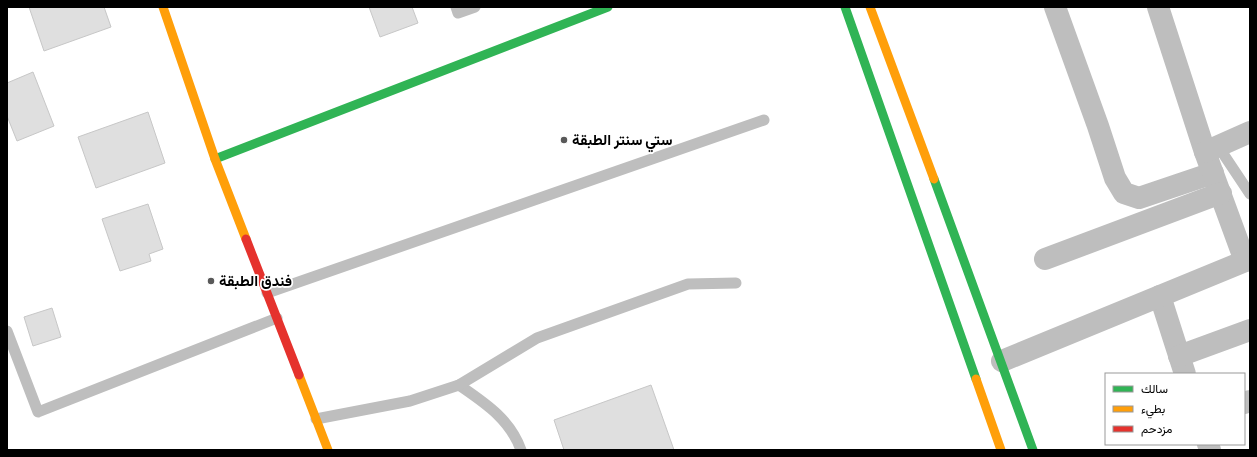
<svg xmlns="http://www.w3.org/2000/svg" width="1257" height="457" font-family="Commissioner,Vazirmatn,sans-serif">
<rect width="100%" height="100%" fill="#fff"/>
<g fill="#dfdfdf" stroke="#c7c7c7">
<polygon points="29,7 104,7 111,27 44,51"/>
<polygon points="369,7 412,7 418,23 380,37"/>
<polygon points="33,72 54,126 17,141 7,116 7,83"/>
<polygon points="148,112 165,163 96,188 78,137"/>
<polygon points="148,204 163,249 149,254 151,261 120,271 102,219"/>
<polygon points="52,308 61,337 33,346 24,317"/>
<polygon points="651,385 674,450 564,450 554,420"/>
</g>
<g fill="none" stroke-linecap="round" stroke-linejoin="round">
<g stroke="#bebebe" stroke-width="11">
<polyline points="456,7 458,13 475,7"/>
<polyline points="1218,146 1250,194"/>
<polyline points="267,293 764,120"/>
<polyline points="7,331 38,412 277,318"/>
<path d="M459,385C485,403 510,419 521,450"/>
<polyline points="316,419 410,401 459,385 537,338 688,284 736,283"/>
</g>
<g stroke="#bebebe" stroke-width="22">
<polyline points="1055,7 1098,126 1115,178 1124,193 1139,198 1213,173"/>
<polyline points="1158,7 1205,152 1245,261"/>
<polyline points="1205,152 1250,132"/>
<polyline points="1045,259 1221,193"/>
<polyline points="1160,296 1185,374"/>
<polyline points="1179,356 1250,330"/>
<polyline points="1002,361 1250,259"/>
<polyline points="1244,403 1250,401"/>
<polyline points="1208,444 1210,450"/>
</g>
<g stroke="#30b455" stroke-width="9">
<polyline points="845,7 976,379"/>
<polyline points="215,159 608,7"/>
<polyline points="934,179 1033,450"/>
</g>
<g stroke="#ff9f0a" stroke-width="9">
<polyline points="163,7 215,159 246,239"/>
<polyline points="870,7 934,179"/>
<polyline points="299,375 328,450"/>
<polyline points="976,379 1001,450"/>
</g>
<polyline stroke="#e5322d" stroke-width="9" points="246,239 299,375"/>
</g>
<g fill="#595959" stroke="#fff" stroke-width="1.5">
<circle cx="564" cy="140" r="4"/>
<circle cx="211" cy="281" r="4"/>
</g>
<g text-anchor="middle" stroke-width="3.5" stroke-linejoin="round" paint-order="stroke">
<g font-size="15" font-weight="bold" fill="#000" stroke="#fff" text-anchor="start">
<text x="572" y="145">ستي سنتر الطبقة</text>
<text x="219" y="286">فندق الطبقة</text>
</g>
</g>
<rect width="1257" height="457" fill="none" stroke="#000000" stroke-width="16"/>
<rect x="1105" y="373" width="140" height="72" fill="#ffffff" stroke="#999999"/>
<rect x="1113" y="386" width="20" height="6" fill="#30b455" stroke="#999999"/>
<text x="1141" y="393" font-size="12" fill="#000000">سالك</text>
<rect x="1113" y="406" width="20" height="6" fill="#ff9f0a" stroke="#999999"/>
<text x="1141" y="413" font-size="12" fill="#000000">بطيء</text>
<rect x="1113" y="426" width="20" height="6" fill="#e5322d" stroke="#999999"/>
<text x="1141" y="433" font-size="12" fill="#000000">مزدحم</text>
</svg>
